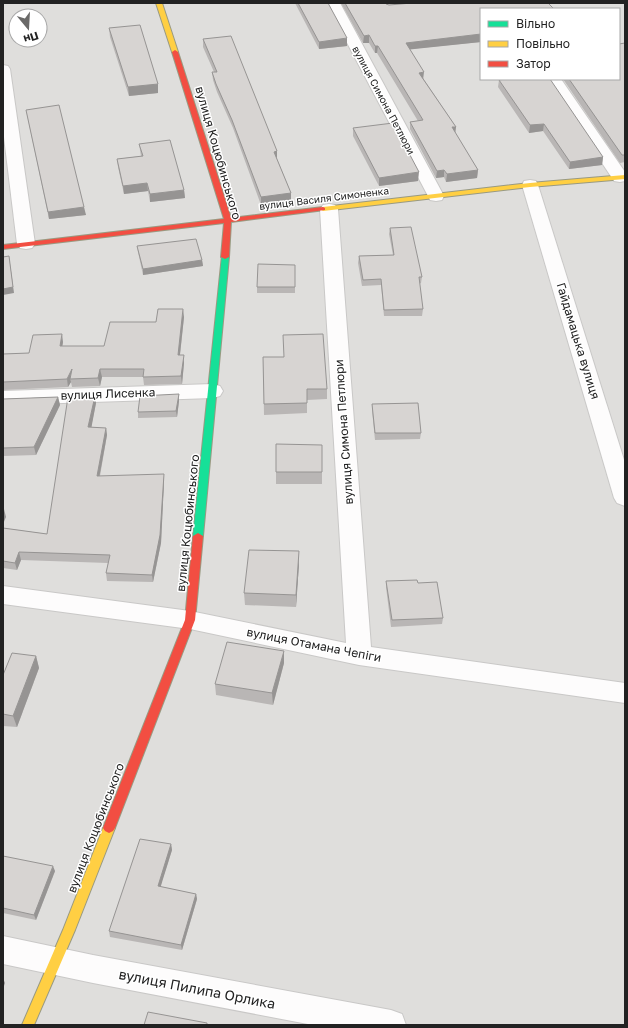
<svg xmlns="http://www.w3.org/2000/svg" width="628" height="1028" font-family="'Golos Text',sans-serif">
<rect width="100%" height="100%" fill="#f0eeeb"/>
<path fill="#dfdedc" fill-rule="evenodd" d="M3,3H625V1025H3ZM481,9H619V79H481ZM16,16H40V40H16Z"/>
<g fill="none" stroke-linecap="round" stroke-linejoin="round">
<defs>
<g id="street">
<polygon points="326,3 340,3 444,196 442,200 436,201 430,200 428,196"/>
<polygon points="3,65 8,66 10,69 35,244 32,248 26,249 20,248 17,244 3,129"/>
<polygon points="546,79 561,79 625,172 625,181 620,182 614,181"/>
<polygon points="530,180 536,181 538,185 625,463 625,506 617,503 614,498 522,185 524,181"/>
<polygon points="329,204 335,205 338,209 371,647 625,683 625,703 359,665 190,629 3,604 3,586 190,611 346,643 320,209 323,205"/>
<polygon points="213,384 220,386 223,391 220,396 213,398 3,405 3,391"/>
<polygon points="3,936 93,955 391,1010 402,1014 406,1025 313,1025 93,983 3,964"/>
</g>
<polygon id="fast" points="222,255 228,255 229,257 203,536 198,539 193,536"/>
<g id="slow">
<polygon points="156,3 162,3 178,52 177,53 172,52"/>
<polygon points="625,175 625,179 530,187 323,211 320,209 323,207 530,183"/>
<polygon points="109,823 113,825 115,828 75,930 34,1025 22,1025 63,930 103,828 105,825"/>
</g>
<g id="jam">
<polygon points="175,50 178,52 231,218 323,207 325,208 325,210 231,222 229,257 225,259 221,257 224,223 3,249 3,245 224,219 172,52"/>
<polygon points="198,533 203,536 195,620 115,828 113,831 109,833 105,831 103,828 185,620 193,536"/>
</g>
</defs>
<use href="#street" stroke="#c9c8c7" stroke-width="2"/>
<use href="#fast" stroke="#999a82" stroke-width="2"/>
<use href="#slow" stroke="#999a82" stroke-width="2"/>
<use href="#jam" stroke="#999a82" stroke-width="2"/>
<use href="#street" fill="#fdfcfc" fill-rule="evenodd"/>
<use href="#fast" fill="#16e098" fill-rule="evenodd"/>
<use href="#slow" fill="#ffcf43" fill-rule="evenodd"/>
<use href="#jam" fill="#f24e42" fill-rule="evenodd"/>
</g>
<g fill="#b9b6b5">
<polygon points="295,3 328,3 347,46 319,49"/>
<polygon points="341,3 385,3 386,4 389,5 481,9 481,42 410,49 423,78 456,127 455,133 478,170 477,178 446,182 444,177 436,178 410,129 410,122 418,121 377,53 375,53 369,43 363,43"/>
<polygon points="109,28 158,84 158,93 129,96 110,37"/>
<polygon points="203,39 277,151 277,159 291,193 291,201 261,205 233,128 217,92 213,80 212,72 214,72 203,47"/>
<polygon points="625,43 625,162 620,163 563,79 619,79"/>
<polygon points="499,80 603,157 602,165 569,169 543,131 529,133 498,87"/>
<polygon points="26,110 86,215 49,219"/>
<polygon points="353,128 418,181 379,186 353,136"/>
<polygon points="139,144 184,190 185,198 150,202 148,191 124,194 118,167 117,159 141,156"/>
<polygon points="390,228 422,277 421,283 419,284 423,309 422,316 384,316 381,285 362,286 358,263 359,256 393,255 389,234"/>
<polygon points="137,246 202,260 203,266 143,275 138,252"/>
<polygon points="295,265 295,293 257,293 257,287"/>
<polygon points="184,317 180,355 184,363 182,384 144,385 143,377 102,377 100,386 72,387 71,382 68,387 3,390 3,354 29,353 63,342 62,346 104,346 156,322"/>
<polygon points="263,357 327,389 327,399 307,400 307,413 264,415"/>
<polygon points="179,394 179,401 177,417 138,418 138,412"/>
<polygon points="95,396 96,403 91,427 106,428 107,435 100,476 164,482 161,543 153,582 107,581 106,573 108,563 21,560 17,570 3,568 3,528 47,534"/>
<polygon points="58,397 60,405 36,455 3,456 3,399"/>
<polygon points="372,404 421,433 420,439 375,440 372,410"/>
<polygon points="322,445 322,484 276,484 276,472"/>
<polygon points="299,564 296,607 245,605 244,593"/>
<polygon points="386,581 418,583 443,618 442,624 391,627 386,587"/>
<polygon points="284,651 284,663 273,705 216,695 215,684"/>
<polygon points="36,656 39,668 17,727 3,726 3,675"/>
<polygon points="171,844 172,850 160,887 196,894 197,899 182,950 110,937 109,931"/>
<polygon points="3,856 55,871 36,920 3,913"/>
</g>
<g fill="#969493">
<polygon points="481,34 481,42 405,50 406,43"/>
<polygon points="369,35 369,43 363,43 364,36"/>
<polygon points="347,38 347,46 319,49 319,42"/>
<polygon points="375,46 378,46 377,53 375,53"/>
<polygon points="424,72 423,80 419,73"/>
<polygon points="158,84 158,93 129,96 128,87"/>
<polygon points="544,124 543,131 529,133 530,125"/>
<polygon points="452,127 456,127 455,134"/>
<polygon points="277,151 277,159 274,152"/>
<polygon points="603,157 602,165 569,169 570,162"/>
<polygon points="444,170 444,177 436,178 437,171"/>
<polygon points="478,170 477,178 446,182 447,174"/>
<polygon points="419,172 418,181 379,186 379,178"/>
<polygon points="147,183 148,191 124,194 123,186"/>
<polygon points="184,190 185,198 150,202 150,194"/>
<polygon points="291,193 291,201 261,205 261,197"/>
<polygon points="84,207 86,215 49,219 48,212"/>
<polygon points="9,256 14,293 3,295 3,289"/>
<polygon points="202,260 203,266 143,275 143,269"/>
<polygon points="183,309 184,317 179,363 178,355"/>
<polygon points="62,334 63,342 61,354 60,346"/>
<polygon points="184,355 184,363 182,384 181,376"/>
<polygon points="72,369 70,379 71,382 68,387 67,379"/>
<polygon points="100,369 102,377 100,386 98,378"/>
<polygon points="179,394 179,401 177,417 176,411"/>
<polygon points="95,396 96,403 90,435 88,427"/>
<polygon points="58,397 60,405 36,455 34,447"/>
<polygon points="106,428 107,435 98,484 97,476"/>
<polygon points="164,474 164,482 161,543 153,582 152,575"/>
<polygon points="4,509 6,517 3,524 3,513"/>
<polygon points="299,551 299,564 296,607 296,595"/>
<polygon points="19,552 21,560 17,570 15,563"/>
<polygon points="284,651 284,663 273,705 272,693"/>
<polygon points="36,656 39,668 17,727 13,716"/>
<polygon points="171,844 172,850 159,892 158,886"/>
<polygon points="53,866 55,871 36,920 34,915"/>
<polygon points="196,894 197,899 182,950 181,945"/>
<polygon points="3,978 5,983 3,989"/>
</g>
<g fill="#d7d4d2" stroke="#969493">
<polygon points="298,3 328,3 347,38 319,42"/>
<polygon points="345,3 385,3 386,4 389,5 412,3 548,3 554,9 481,9 481,34 406,43 424,72 419,73 456,127 452,127 478,170 447,174 444,170 437,171 410,122 423,120 378,46 375,46 369,35 364,36"/>
<polygon points="140,25 158,84 128,87 109,28"/>
<polygon points="231,36 277,151 274,152 291,193 261,197 232,120 216,84 212,72 217,72 203,39"/>
<polygon points="625,43 625,155 622,155 569,79 619,79 619,44"/>
<polygon points="505,79 550,79 603,157 570,162 544,124 530,125 499,80"/>
<polygon points="59,105 84,207 48,212 26,110"/>
<polygon points="393,123 419,172 379,178 353,128"/>
<polygon points="170,140 184,190 150,194 147,183 123,186 117,159 143,156 139,144"/>
<polygon points="411,227 422,277 419,277 423,309 384,310 381,279 363,280 359,256 394,255 390,228"/>
<polygon points="196,239 202,260 143,269 137,246"/>
<polygon points="9,256 13,287 3,289 3,257"/>
<polygon points="258,264 295,265 295,287 257,287"/>
<polygon points="158,309 183,309 178,355 184,355 181,376 143,377 144,369 100,369 98,378 70,379 72,369 67,379 3,382 3,354 29,353 33,335 62,334 60,346 104,346 110,322 156,322"/>
<polygon points="323,334 327,389 307,389 307,403 264,404 263,357 284,357 283,335"/>
<polygon points="179,394 176,411 138,412 140,396"/>
<polygon points="95,396 88,427 106,428 97,476 164,474 160,535 152,575 106,573 110,555 19,552 15,563 3,561 3,528 47,534 68,397"/>
<polygon points="58,397 34,447 3,448 3,399"/>
<polygon points="418,403 421,433 375,433 372,404"/>
<polygon points="276,444 322,445 322,472 276,472"/>
<polygon points="249,550 299,551 296,595 244,593"/>
<polygon points="417,580 418,583 437,582 443,618 392,620 386,581"/>
<polygon points="227,642 284,651 272,693 215,684"/>
<polygon points="12,653 36,656 13,716 3,714 3,675"/>
<polygon points="140,839 171,844 158,886 196,894 181,945 109,931"/>
<polygon points="3,856 53,866 34,915 3,908"/>
<polygon points="148,1012 207,1023 207,1025 144,1025"/>
</g>
<g text-anchor="middle" stroke-width="3" stroke-linejoin="round" paint-order="stroke">
<g font-size="10" fill="#222" stroke="#fff">
<text transform="translate(384 100) rotate(62)" y="4">вулиця Симона Петлюри</text>
<text transform="translate(324 198) rotate(-7)" y="4">вулиця Василя Симоненка</text>
</g>
<g font-size="12" fill="#222" stroke="#fff">
<text transform="translate(218 153) rotate(74)" y="4">вулиця Коцюбинського</text>
<text transform="translate(578 341) rotate(73)" y="4">Гайдамацька вулиця</text>
<text transform="translate(108 394) rotate(-2)" y="4">вулиця Лисенка</text>
<text transform="translate(344 432) rotate(-94)" y="4">вулиця Симона Петлюри</text>
<text transform="translate(188 523) rotate(-84)" y="4">вулиця Коцюбинського</text>
<text transform="translate(314 645) rotate(11)" y="4">вулиця Отамана Чепіги</text>
<text transform="translate(96 828) rotate(-69)" y="4">вулиця Коцюбинського</text>
</g>
<g font-size="14" fill="#222" stroke="#fff">
<text transform="translate(197 989) rotate(11)" y="5">вулиця Пилипа Орлика</text>
</g>
</g>
<rect width="628" height="1028" fill="none" stroke="#222222" stroke-width="8"/>
<rect x="480" y="8" width="140" height="72" fill="#ffffff" stroke="#a7a7a7"/>
<rect x="488" y="21" width="20" height="6" fill="#16e098" stroke="#a7a7a7"/>
<text x="516" y="28" font-size="12" fill="#222222">Вільно</text>
<rect x="488" y="41" width="20" height="6" fill="#ffcf43" stroke="#a7a7a7"/>
<text x="516" y="48" font-size="12" fill="#222222">Повільно</text>
<rect x="488" y="61" width="20" height="6" fill="#f24e42" stroke="#a7a7a7"/>
<text x="516" y="68" font-size="12" fill="#222222">Затор</text>
<g transform="translate(28 28) rotate(162)"><circle r="19" fill="#ffffff" stroke="#a7a7a7"/>
<path d="M0-3L7 15L0 10L-7 15Z" fill="#6a6968"/>
<text y="-6" font-size="11" font-weight="bold" text-anchor="middle" fill="#222222">Пн</text>
</g>
</svg>
